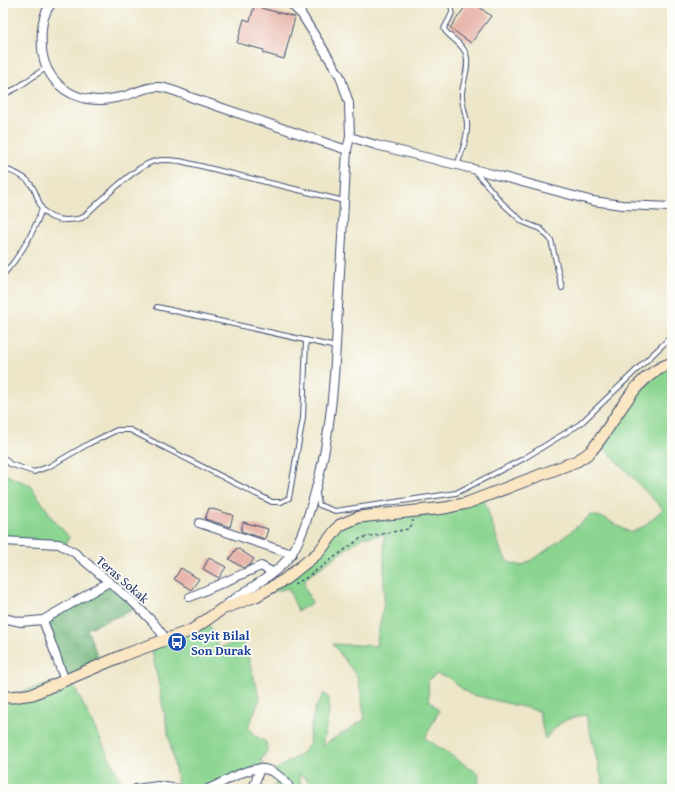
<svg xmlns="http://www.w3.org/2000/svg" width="675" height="792" font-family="'Gentium Book Plus',serif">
<defs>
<pattern id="forest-crowns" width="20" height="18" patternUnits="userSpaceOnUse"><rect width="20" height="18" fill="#70b67b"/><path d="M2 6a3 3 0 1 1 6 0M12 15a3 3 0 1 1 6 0" fill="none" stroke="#5b9468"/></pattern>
</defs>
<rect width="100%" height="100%" fill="#fdfcf7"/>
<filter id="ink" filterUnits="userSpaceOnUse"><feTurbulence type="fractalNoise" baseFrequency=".025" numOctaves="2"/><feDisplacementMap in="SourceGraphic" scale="8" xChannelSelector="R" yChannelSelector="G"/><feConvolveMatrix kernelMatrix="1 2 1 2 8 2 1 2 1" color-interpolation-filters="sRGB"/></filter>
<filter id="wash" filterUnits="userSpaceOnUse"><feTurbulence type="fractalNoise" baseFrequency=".012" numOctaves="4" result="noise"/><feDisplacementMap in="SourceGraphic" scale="16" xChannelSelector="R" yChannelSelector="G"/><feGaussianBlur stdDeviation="0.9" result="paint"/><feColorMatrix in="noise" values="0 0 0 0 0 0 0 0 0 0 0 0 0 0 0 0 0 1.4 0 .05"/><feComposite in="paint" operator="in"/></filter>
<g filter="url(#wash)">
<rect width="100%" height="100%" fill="#ede6c9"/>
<g fill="#8bd591" stroke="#538278">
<path d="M672,363V789H604L586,715C564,718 559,723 545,739L539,711L469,694L447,677L436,674L428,681L429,699L439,711L425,738L479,774L478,789H318L299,773L301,789H272L281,777L274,771L301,754L309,745L310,731L315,709L324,693L329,698V713L322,746L365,719L358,678L333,644L376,646L384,602V534L361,538L306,578L304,585L312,603L298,611L288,588L256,596L284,580L340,525L483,496L501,551L508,562L521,566C547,552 568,534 591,515L604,518L631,533L644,526L663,509L598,442L622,404Z"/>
<polygon points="3,471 6,475 30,485 54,520 69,537 65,548 3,540"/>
<polygon points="207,619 219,648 243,640 260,699 248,727 255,736 266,742 267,751 261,760 265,768 208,789 179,789 151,645"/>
<polygon points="70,678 125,789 3,789 3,697"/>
</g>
<polygon fill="url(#forest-crowns)" stroke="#46726c" points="109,582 138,608 87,629 101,665 65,681 43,620"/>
<g id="blocks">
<g fill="#e8b6ac">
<polygon points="255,3 262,4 261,8 295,17 284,59 263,53 264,50 237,43 244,19 250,21"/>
<polygon points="468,3 474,3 491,16 471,43 450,28"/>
<polygon points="209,508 233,515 230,527 205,519"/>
<polygon points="243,522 268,529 265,539 241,531"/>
<polygon points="237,548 254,559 250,565 243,568 229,559"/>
<polygon points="209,558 226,567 219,578 203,569"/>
<polygon points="181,568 199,579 191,590 174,579"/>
</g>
</g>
</g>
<g filter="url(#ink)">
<use href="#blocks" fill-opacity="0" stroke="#3a4a6e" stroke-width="1"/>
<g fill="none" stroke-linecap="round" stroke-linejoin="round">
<defs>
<g id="lane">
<path d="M448,3C458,10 447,21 444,29C450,39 462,42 466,54C470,66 463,81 462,93C461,103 466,113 467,123C468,138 462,151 457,165"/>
<polyline points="302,14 305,3"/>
<polyline points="3,95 17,88 47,67"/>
<path d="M3,168C12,172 21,174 28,181C38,192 36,198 42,209C51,222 69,221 82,218C99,203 135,166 155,161C163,159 171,160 180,161L344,201"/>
<polyline points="475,171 502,203 523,222 541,229 551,240 562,288"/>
<path d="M3,275C21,255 33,234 42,209"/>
<polyline points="157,307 336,347"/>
<polyline points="3,457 10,464 34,472 50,466 90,443 117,430 130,430 272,502 281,502 289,498 303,418 306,340"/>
<polyline points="317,494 319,505 335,511 456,493 523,459 580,424 672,336"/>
</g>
<g id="street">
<path d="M52,3C41,15 41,33 42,49C45,80 69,100 100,100C106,100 114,98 121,97C134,94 145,86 159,87C170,88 182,94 193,98L347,150"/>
<polyline points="350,137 376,145 481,171 593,201 622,205 672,207"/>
<polyline points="199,523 292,554"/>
<polyline points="3,541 59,544 75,553 133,602 153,622 166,639"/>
<polyline points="190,597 261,566 272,572"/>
<path d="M226,605C247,588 277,576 292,553C303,535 308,516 314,496C332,435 335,371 338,307C341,255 344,202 347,150L350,137L349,103L340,76L302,15L290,3"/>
<polyline points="3,618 21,622 43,620 109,582"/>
<polyline points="43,620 65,681"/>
<polyline points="136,789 158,786 179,789"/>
<path d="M208,789C231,780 258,756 280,777C284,780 288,784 290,789"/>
<polyline points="253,789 260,768"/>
</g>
<path id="secondary" d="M3,697H12L33,694L124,655L192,630L222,609L256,596L284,580L318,553L340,525L359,517L445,508L467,503L577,461C581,458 586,456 590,452C594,448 598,442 601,438C622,409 636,375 672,363"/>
</defs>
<use href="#lane" stroke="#3a4a6e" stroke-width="6"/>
<use href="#street" stroke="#3a4a6e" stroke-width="10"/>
<use href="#secondary" stroke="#3a4a6e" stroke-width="13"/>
<polyline stroke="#3a4a6e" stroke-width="1.5" stroke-dasharray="3 3" stroke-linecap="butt" points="294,584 306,578 361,538 408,529 412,525 413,520"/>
<use href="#lane" stroke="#fff" stroke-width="4"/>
<use href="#street" stroke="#fff" stroke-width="8"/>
<use href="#secondary" stroke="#fbe6c3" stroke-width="11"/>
</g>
</g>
<defs>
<symbol id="bus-disc" viewBox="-11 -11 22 22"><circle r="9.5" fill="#1a4fb4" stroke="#fdfcf7"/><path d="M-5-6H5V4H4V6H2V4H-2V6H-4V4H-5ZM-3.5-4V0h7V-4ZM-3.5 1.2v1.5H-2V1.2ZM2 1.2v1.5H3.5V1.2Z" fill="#fff"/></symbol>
</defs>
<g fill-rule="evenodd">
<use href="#bus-disc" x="166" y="631" width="22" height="22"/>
</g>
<g text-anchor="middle" stroke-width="3.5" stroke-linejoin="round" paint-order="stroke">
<g font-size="13" fill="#1b2f5e" stroke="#fdfcf7">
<text transform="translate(123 579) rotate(41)" y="5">Teras Sokak</text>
</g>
<g font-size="13" font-weight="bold" fill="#164399" stroke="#fdfcf7" text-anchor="start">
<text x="191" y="640">Seyit Bilal<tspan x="191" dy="15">Son Durak</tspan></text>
</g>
</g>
<rect width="675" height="792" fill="none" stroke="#fdfcf7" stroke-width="16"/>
</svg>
